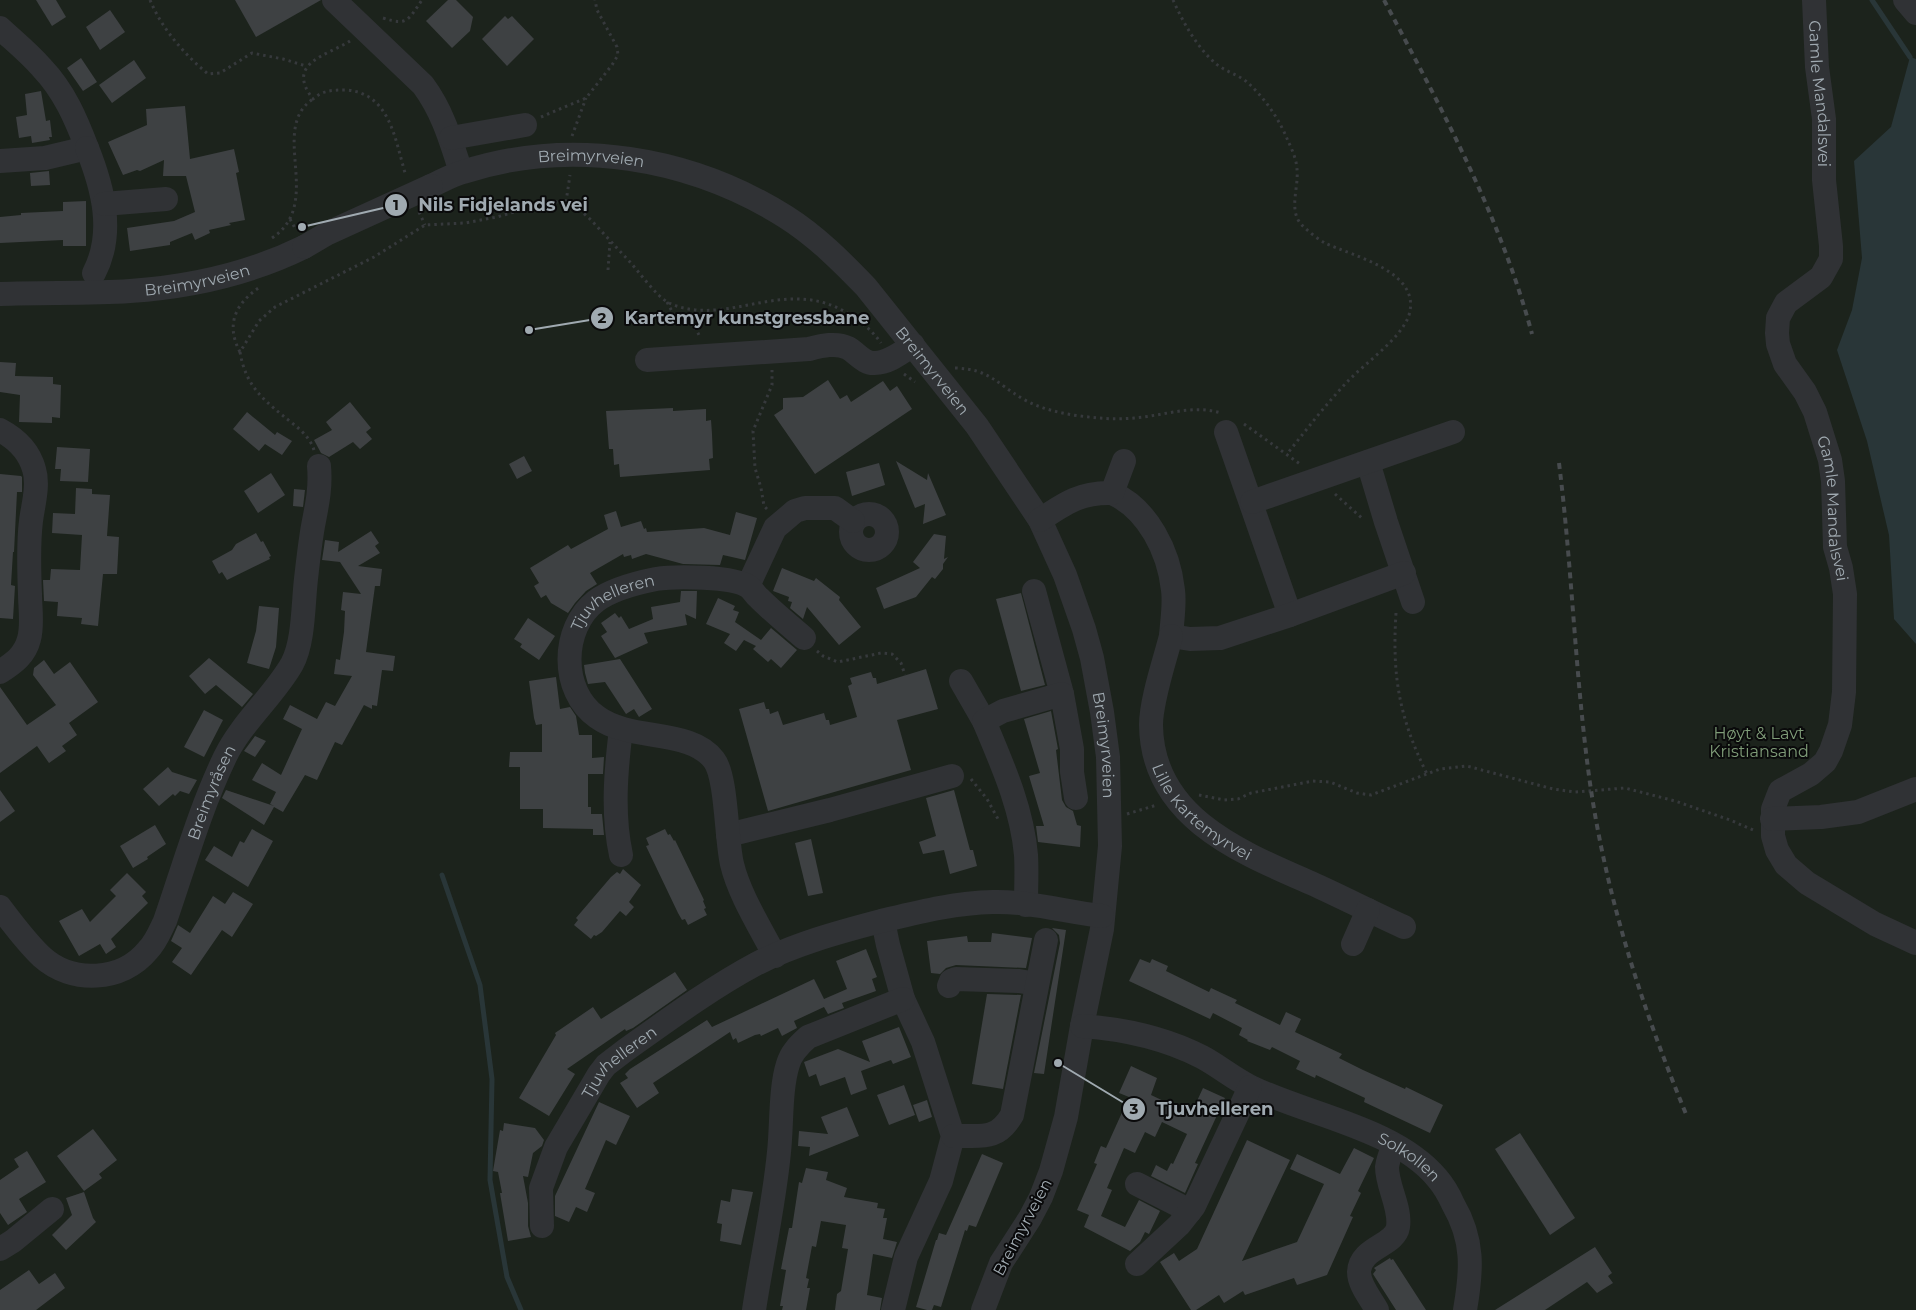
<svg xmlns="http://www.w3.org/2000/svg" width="1916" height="1310" font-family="Montserrat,sans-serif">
<rect width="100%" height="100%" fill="#0f0f10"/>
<rect fill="#1c231c" x="0" y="0" width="1916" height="1310"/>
<polygon fill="#293638" points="1910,57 1916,59 1916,644 1894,619 1889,535 1867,441 1837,350 1852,310 1862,258 1854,161 1891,127"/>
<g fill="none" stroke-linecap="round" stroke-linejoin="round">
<g stroke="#293638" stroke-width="5">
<polyline points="1872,0 1910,57"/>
<polyline points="442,875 480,985 492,1079 490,1180 507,1277 521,1310"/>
</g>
</g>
<g fill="#3e4143">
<polygon points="36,0 56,0 66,17 52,26"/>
<polygon points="235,0 321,0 256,37"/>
<polygon points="448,0 456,0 473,17 470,31 452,48 426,21"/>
<polygon points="110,10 125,32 100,50 86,27"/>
<polygon points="505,16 508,19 512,16 534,39 507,66 482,39"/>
<polygon points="81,58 97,82 83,91 67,68"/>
<polygon points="134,60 146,78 112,103 99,85"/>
<polygon points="41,91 46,121 50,120 52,137 49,137 50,140 32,143 31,136 19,138 16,117 27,115 25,94"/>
<polygon points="185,106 190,159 234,149 239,172 236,173 245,220 229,223 231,225 209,230 210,233 195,240 192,233 170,242 170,245 130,251 127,228 174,221 195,212 186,176 163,176 164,160 140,171 137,170 123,175 108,142 147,125 146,109"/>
<polygon points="49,171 50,185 31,186 30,173"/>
<polygon points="86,201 86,246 63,246 63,240 0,243 0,217 21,215 21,213 63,211 63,202"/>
<polygon points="0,362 16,363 15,376 53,377 53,384 61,385 60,418 52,417 52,423 19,422 20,395 0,392"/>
<polygon points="828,380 840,399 847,395 851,402 883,381 890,391 897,386 912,409 815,474 774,415 783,409 783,398 803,397"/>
<polygon points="350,402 371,428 366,432 372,439 360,449 353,442 329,457 321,453 314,440 332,430 326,422"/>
<polygon points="673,408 673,411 706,409 706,421 711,420 712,434 713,458 709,459 710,470 620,477 619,464 614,465 613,449 609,449 606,411"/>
<polygon points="247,412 275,435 277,432 292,441 282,455 265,444 259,451 233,429"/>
<polygon points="57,447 90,449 88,482 60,481 61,469 55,469"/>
<polygon points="524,456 532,471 517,479 509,464"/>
<polygon points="896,461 927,480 928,473 946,515 923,524 925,504 915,508"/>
<polygon points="879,463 885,485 852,496 846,472"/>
<polygon points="271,473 285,495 258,513 244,491"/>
<polygon points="0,474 21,476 22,477 22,492 17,492 14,552 13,552 11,585 15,586 13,619 0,618"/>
<polygon points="76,488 92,489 92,494 110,495 107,536 119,537 117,574 103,574 98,626 81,624 82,618 57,616 58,602 44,601 43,580 50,580 51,569 80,570 82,535 52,533 53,513 75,514"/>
<polygon points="294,489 305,490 303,507 293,506"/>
<polygon points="616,511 621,527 641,521 644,529 646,528 647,532 704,528 730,535 736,512 757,518 745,560 723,555 720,565 683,564 646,554 632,559 631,555 624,557 623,554 590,573 597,584 586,591 575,603 568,613 551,603 546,595 541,598 534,586 539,583 530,568 568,545 571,549 608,529 604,515"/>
<polygon points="371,531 379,543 375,546 380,553 358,566 382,569 380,586 375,586 366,652 395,656 393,671 382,670 377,706 372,705 372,709 364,705 342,745 335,742 317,780 305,775 283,812 274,807 264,825 222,798 226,790 274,806 270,804 276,792 252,780 262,763 281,775 302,729 283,719 290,705 317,719 326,702 335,706 352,676 334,674 336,659 340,660 344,632 345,611 341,610 343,592 361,594 340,562 322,560 324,547 325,540 339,542 338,552"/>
<polygon points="256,533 261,542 263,541 271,556 269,557 270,559 227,580 222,572 219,574 212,561 232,550 236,544"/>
<polygon points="934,534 946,536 944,559 948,557 943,564 943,569 935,579 932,577 916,597 884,609 876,588 920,568 913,562"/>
<polygon points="782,568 814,581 816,578 840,597 839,600 861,627 839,645 807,607 803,619 790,608 792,602 788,601 789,597 773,591"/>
<polygon points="681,591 697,591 696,619 685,614 687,625 644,633 648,643 615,658 601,636 607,632 601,623 615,613 619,618 621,616 629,629 653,619 651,607 680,602"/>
<polygon points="1021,593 1045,685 1021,691 996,599"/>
<polygon points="718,598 735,606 733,610 739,612 735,622 761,640 771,628 797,650 781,668 771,659 768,662 753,649 756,646 744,640 736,651 724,643 730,634 706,624"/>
<polygon points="259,606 279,608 276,647 269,669 247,663 256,631"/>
<polygon points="528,618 555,636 539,660 520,647 522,644 514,639"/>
<polygon points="209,658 253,694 242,707 216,685 205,694 189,676"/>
<polygon points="620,659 652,709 639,717 634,709 626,714 605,682 588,684 585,673 584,665"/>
<polygon points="44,660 54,674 70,662 98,702 69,723 77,735 62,746 66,751 49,763 37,746 0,773 0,687 27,725 56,705 33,675 34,668"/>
<polygon points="926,669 938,709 897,720 911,770 768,811 739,709 764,702 766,709 769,709 770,714 778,711 783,725 824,713 826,720 829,720 830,725 857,717 848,686 852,684 850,678 871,672 873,678 876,678 877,684"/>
<polygon points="556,677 560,709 570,707 576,716 579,735 592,735 592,758 604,757 603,774 588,774 588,807 591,807 591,814 602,814 604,835 593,835 593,829 543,828 543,809 520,809 520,767 509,767 510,752 542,752 542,724 536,725 534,718 529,681"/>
<polygon points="204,710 223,720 204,757 184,747"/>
<polygon points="1051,711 1058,749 1056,750 1062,800 1066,807 1073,811 1077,825 1081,826 1080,847 1038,842 1036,826 1044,826 1029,776 1040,773 1024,719"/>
<polygon points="255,736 266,741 255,757 244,751"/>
<polygon points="168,767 172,772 197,780 189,794 180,791 175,796 173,794 159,806 143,789"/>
<polygon points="0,790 15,811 0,822"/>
<polygon points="954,790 970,850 973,850 977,866 950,874 944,850 923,854 919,842 936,836 926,798"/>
<polygon points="155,825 166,844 147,857 148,859 133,868 120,846"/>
<polygon points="252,829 273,841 248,887 205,860 214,846 232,857 240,841 244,843"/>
<polygon points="665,829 668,835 670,834 674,841 675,840 704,900 703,901 706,908 704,909 707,915 688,925 685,919 682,920 678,913 646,846 649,845 646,838"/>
<polygon points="811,839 823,893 808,896 795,843"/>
<polygon points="623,869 641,885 629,902 634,907 626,916 620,911 602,932 596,936 594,935 591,939 574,925 578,920 576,918 611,877 617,872 620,874"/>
<polygon points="127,873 146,892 142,896 148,903 111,939 116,947 106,954 100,944 79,956 59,921 82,909 90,922 116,896 110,890"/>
<polygon points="233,892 253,904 232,937 222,930 191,975 172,962 182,948 171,941 178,925 190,933 213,896 225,904"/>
<polygon points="1052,928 1066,930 1044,1074 1034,1073 1060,943 1059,935"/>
<polygon points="992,933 1032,938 1026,968 956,965 946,968 940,974 931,973 927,941 967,936 968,942 991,942"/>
<polygon points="866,949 877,977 872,979 876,991 842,1003 844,1008 828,1014 824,1007 794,1021 797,1028 782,1036 778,1028 761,1036 760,1034 755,1035 738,1043 736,1038 733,1040 730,1032 653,1083 659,1093 637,1108 620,1083 628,1078 625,1074 630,1069 707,1020 712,1027 814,979 824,999 847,989 836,961"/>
<polygon points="1140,959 1150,963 1152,959 1168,966 1166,971 1209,992 1211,988 1237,1000 1235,1003 1280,1025 1286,1012 1301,1019 1295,1032 1342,1054 1339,1058 1363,1070 1405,1089 1406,1087 1443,1105 1430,1133 1364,1102 1365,1098 1316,1075 1315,1078 1296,1069 1300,1061 1272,1047 1270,1050 1247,1041 1248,1040 1239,1035 1242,1028 1213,1013 1210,1019 1129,981"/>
<polygon points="675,972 687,990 633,1028 626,1031 625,1029 567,1069 575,1074 549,1116 519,1098 556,1035 555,1033 593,1007 601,1019"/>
<polygon points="987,994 1021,995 1003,1089 972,1084"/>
<polygon points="899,1027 911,1057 893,1064 891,1060 861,1071 867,1089 851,1095 845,1077 820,1086 816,1074 809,1077 804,1062 838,1049 870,1062 862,1041"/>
<polygon points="1131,1066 1157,1078 1151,1095 1191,1114 1203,1088 1225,1098 1195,1163 1198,1164 1185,1193 1151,1176 1156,1165 1167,1171 1171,1163 1173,1164 1187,1134 1162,1122 1155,1137 1145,1132 1135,1153 1124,1148 1107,1188 1112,1190 1101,1216 1125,1227 1139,1200 1160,1211 1149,1234 1145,1232 1140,1242 1130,1251 1084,1227 1089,1215 1077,1210 1097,1164 1094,1163 1100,1148 1101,1146 1106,1148 1129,1097 1119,1093"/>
<polygon points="904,1085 915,1115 889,1125 877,1095"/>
<polygon points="927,1100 932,1117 919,1122 913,1105"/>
<polygon points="599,1102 630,1116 616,1145 606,1140 585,1189 595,1193 587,1212 576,1207 569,1222 555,1216 555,1196"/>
<polygon points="847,1107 859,1136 809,1156 810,1147 798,1146 799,1131 828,1134 821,1117"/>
<polygon points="504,1123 535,1128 544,1140 542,1146 533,1153 528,1177 523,1176 528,1203 528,1226 531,1237 508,1241 500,1193 502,1193 498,1172 493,1171 500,1130 503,1131"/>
<polygon points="93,1129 117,1160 99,1174 102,1178 84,1191 57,1156"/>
<polygon points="1520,1133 1575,1218 1550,1235 1495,1149"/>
<polygon points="1247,1140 1290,1160 1242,1261 1297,1242 1324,1184 1290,1169 1297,1154 1340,1174 1354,1148 1374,1158 1358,1191 1361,1193 1350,1216 1353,1217 1327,1275 1297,1285 1294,1278 1245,1295 1243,1291 1224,1303 1219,1295 1196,1310 1191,1310 1160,1262 1174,1253 1179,1261 1197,1249"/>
<polygon points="27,1151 46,1182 19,1199 27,1212 8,1225 0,1213 0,1180 19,1167 14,1159"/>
<polygon points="982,1154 1003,1163 976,1227 969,1225 967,1231 965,1230 941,1307 934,1305 932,1310 927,1310 916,1307 936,1240 937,1240 939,1233 946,1235"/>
<polygon points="806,1168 828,1172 826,1180 847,1188 844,1197 878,1203 877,1208 885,1209 883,1218 887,1218 883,1239 897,1242 892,1258 873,1254 867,1295 882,1298 880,1310 835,1310 837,1294 841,1291 848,1249 842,1248 846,1225 821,1221 816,1247 812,1246 806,1278 809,1279 807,1288 810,1288 806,1310 782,1310 783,1306 780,1306 786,1270 781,1269 789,1228 792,1228 799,1182 802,1183"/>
<polygon points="732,1189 753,1192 741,1245 720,1241 722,1224 717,1223 721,1200 730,1202"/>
<polygon points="84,1192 93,1218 96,1222 66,1250 52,1235 72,1215 66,1198"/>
<polygon points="1595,1247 1612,1273 1608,1276 1613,1283 1597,1293 1587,1282 1545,1310 1495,1310"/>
<polygon points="1390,1258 1391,1260 1393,1259 1426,1310 1396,1310 1373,1274 1376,1270 1374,1268"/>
<polygon points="29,1270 39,1284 55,1273 65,1288 36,1310 0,1310 0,1290"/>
</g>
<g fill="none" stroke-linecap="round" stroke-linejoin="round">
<g stroke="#36393c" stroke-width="3" stroke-dasharray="2.5 4" stroke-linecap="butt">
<path d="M150,0C162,29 184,54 208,74L220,73L252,53L283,59L306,66"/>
<path d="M1173,0C1183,22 1196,46 1215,63C1224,71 1237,74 1247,82C1264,97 1280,120 1288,141C1292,149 1297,161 1297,170C1299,188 1287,213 1304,227C1310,233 1318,239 1325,243C1352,256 1422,271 1409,315C1401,339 1365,363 1348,381C1326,404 1307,429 1287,454"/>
<path d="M383,18C408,26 408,20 422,0"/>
<path d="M350,41C326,56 285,63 313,99C323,90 333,90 346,90C391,93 395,141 406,176"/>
<polyline points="541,117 586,98 612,65 618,55 617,47 597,10 595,0"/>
<polyline points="572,136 586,98"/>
<polyline points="566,202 570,175"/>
<polyline points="419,212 425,225"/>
<polyline points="290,219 296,230"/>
<path d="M272,238C325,203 268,129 313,99"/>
<polyline points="608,270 610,242"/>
<path d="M667,302L675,317C687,321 696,325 700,338"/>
<path d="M240,352C225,324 236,303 260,287"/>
<path d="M955,368C989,369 996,383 1023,399C1039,408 1056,412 1073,415C1094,418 1114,420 1134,418C1163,416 1192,404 1221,413"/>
<polyline points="904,374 915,382"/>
<polyline points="1244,424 1300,464"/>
<path d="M314,450C310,438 301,430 292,423C265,401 246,388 240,352L259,321L275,307L374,257L425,225L465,223L497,217L549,202H566L579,209L591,220C604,234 617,248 630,262C640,273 656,296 669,303C726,329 785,275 847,313C860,321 872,330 881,343"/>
<polyline points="1335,494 1364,520"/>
<polyline points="767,509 764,506 761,488 755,468 753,431 772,385 772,370"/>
<path d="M1396,613C1392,676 1399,717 1427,774"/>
<polyline points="817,651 823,656 838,662 881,653 892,654 901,663 905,675"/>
<polyline points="971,779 987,799 998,819"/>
<polyline points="1199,795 1224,800 1238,799 1251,793 1313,781 1330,782 1357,793 1371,795 1440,769 1467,766 1553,789 1575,792 1625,788 1675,801 1730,820 1753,830"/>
<polyline points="1127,814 1157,805"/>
</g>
<g stroke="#303235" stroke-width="24">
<path d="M334,0L423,85C443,112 451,141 461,172"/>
<path id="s1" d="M1814,0L1817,67L1824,119V180L1831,246V259L1821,277L1786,303L1778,318L1777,333L1778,344L1785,364L1805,392L1815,412L1830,460L1833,481L1835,547L1841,568L1845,594L1844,692L1840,725L1831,751L1825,762L1811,774L1780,791L1773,809V836L1777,850L1786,865L1807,883L1875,924L1916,943"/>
<polyline points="1905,0 1916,13"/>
<path d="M0,28C14,41 29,53 42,68C64,91 76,119 87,148L45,158L0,161"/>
<polyline points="451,138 525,125"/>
<path d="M87,148C103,188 115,233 94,273"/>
<path id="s2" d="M431,186C442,181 452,175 463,172C571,137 691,157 786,217C816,236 842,262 866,287L977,426L1040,520L1065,575L1084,629L1092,658L1102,712L1108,757L1110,846L1102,929L1082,1026L1066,1117L1051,1171L1041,1197L1030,1218L1001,1263L983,1310"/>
<polyline points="104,204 166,199"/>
<path id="s3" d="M0,294C43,292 87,294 130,291C190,287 251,273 304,247"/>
<path d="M647,360L809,349C821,346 836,342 848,348C857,353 864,364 875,363C889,363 902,352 913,345"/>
<path d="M0,430C15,438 29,451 34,469C39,485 33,505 31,521C28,545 29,570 30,594C30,608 33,625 29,639C25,655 14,663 0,672"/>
<polyline points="1226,432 1290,615"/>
<polyline points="1368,462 1386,522 1413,602"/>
<path d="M1112,493C1148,509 1169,552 1173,590C1175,605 1172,621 1171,636L1190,639L1220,638L1290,615L1404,573"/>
<polyline points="1252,502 1453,432"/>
<circle cx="869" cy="532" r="18"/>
<path d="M1040,520C1065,503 1081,492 1112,493L1124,461"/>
<polyline points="748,586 775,528 795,511 805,508 835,508 853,521"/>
<polyline points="1034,591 1062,694"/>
<path id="s4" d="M1171,636C1165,660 1151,700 1151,725C1152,817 1240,852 1311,883C1342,897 1373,913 1404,927"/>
<polyline points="961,681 984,721"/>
<polyline points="1772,819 1821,817 1858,812 1916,789"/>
<polyline points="728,835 830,810 952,776"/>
<path d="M621,855C612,813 616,770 621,729"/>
<path d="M1026,905C1026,888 1027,871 1026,855C1022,808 1002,764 984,721L1003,711L1062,694L1072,749V772L1076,798"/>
<path id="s5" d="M0,907C13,924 26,942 42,957C72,984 122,982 148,950C156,942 160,931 165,921C184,866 200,809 225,757C242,722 273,697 292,664C304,642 303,604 306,579C308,561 310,543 313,526C317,505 321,488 319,466"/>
<polyline points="883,921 888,945 903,999 923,1042 953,1136 941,1181 906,1257 893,1310"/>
<polyline points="1353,944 1368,910"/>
<path id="s6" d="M775,956C760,927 739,894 732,864C726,839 727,777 714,760C690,728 631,742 597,717C560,691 561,628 596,601C612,589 636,583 656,579C674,576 734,576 749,587C753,590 755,595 759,598C773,612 789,625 804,638"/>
<polyline points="949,986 951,981 956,979 1019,981 1037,984"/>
<path id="s7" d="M1082,1026C1124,1029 1165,1038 1202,1057C1219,1066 1234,1079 1251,1087C1308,1115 1395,1128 1437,1178C1444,1186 1449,1195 1453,1204C1474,1240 1472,1270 1465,1310"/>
<path d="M953,1136C980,1135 996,1142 1012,1115L1046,940"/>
<polyline points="1137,1184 1190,1211"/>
<path id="s8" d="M542,1226L541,1188L556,1147L599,1074L606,1065L623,1052C665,1022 711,988 756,964C795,944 839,932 881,921C919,912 954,903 993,902C1029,901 1066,912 1102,916"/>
<polyline points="0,1249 13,1241 52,1209"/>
<polyline points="1137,1264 1179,1225 1194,1206 1250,1087"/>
<path d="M754,1310C762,1257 774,1205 779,1152C782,1125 780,1089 788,1064C791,1053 799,1045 808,1037L903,999"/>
<path d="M1377,1310C1371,1299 1359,1285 1359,1272C1360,1247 1395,1246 1398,1227C1401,1207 1387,1187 1387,1167C1388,1159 1391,1152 1394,1145"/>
</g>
<g stroke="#474b4e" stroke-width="4" stroke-dasharray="6 5" stroke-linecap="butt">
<path d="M1384,0C1441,108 1500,215 1532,334"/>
<path d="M1559,463C1572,567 1575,672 1589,776C1605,893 1641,1005 1686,1114"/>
</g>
<polyline stroke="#303235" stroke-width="24" points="304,247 328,233 431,186"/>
</g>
<g text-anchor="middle" stroke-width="4" stroke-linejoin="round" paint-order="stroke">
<g font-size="16" fill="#a0aab1" stroke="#0a0a0b">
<text dy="6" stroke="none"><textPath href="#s1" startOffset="94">Gamle Mandalsvei</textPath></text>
<text dy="6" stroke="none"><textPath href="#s2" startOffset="165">Breimyrveien</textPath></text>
<text dy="6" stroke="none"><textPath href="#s3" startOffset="198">Breimyrveien</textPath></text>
<text dy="6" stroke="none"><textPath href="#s2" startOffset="585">Breimyrveien</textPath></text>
<text dy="6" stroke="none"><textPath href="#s1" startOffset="544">Gamle Mandalsvei</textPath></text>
<text dy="6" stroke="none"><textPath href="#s6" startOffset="481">Tjuvhelleren</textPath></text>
<text dy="6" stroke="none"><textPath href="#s2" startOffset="1005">Breimyrveien</textPath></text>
<text dy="6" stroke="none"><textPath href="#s5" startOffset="354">Breimyråsen</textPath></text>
<text dy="6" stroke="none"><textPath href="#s4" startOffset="198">Lille Kartemyrvei</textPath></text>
<text dy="6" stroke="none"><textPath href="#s8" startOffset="189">Tjuvhelleren</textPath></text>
<text dy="6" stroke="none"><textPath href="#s7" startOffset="356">Solkollen</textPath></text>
<text transform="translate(1022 1227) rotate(-62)" y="6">Breimyrveien</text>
</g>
<g font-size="16" fill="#7f9c78" stroke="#0a0a0b">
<text x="1759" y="739">Høyt &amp; Lavt<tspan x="1759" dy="18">Kristiansand</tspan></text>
</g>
</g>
<path fill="none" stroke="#a0aab1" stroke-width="2" d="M302 227L396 205M529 330L602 318M1058 1063L1134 1109"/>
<g fill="#a0aab1" stroke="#0a0a0b" stroke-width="2">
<circle cx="302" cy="227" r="5"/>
<circle cx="529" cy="330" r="5"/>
<circle cx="1058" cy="1063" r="5"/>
<circle cx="396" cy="205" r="12"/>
<circle cx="602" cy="318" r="12"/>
<circle cx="1134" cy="1109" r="12"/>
</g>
<g font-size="15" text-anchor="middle" font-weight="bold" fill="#111">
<text x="396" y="210">1</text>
<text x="602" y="323">2</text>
<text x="1134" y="1114">3</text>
</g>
<g font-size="18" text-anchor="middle" font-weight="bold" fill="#a0aab1" stroke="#0a0a0b" stroke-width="4" stroke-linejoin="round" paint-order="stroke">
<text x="503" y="211">Nils Fidjelands vei</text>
<text x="747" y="324">Kartemyr kunstgressbane</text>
<text x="1215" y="1115">Tjuvhelleren</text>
</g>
</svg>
